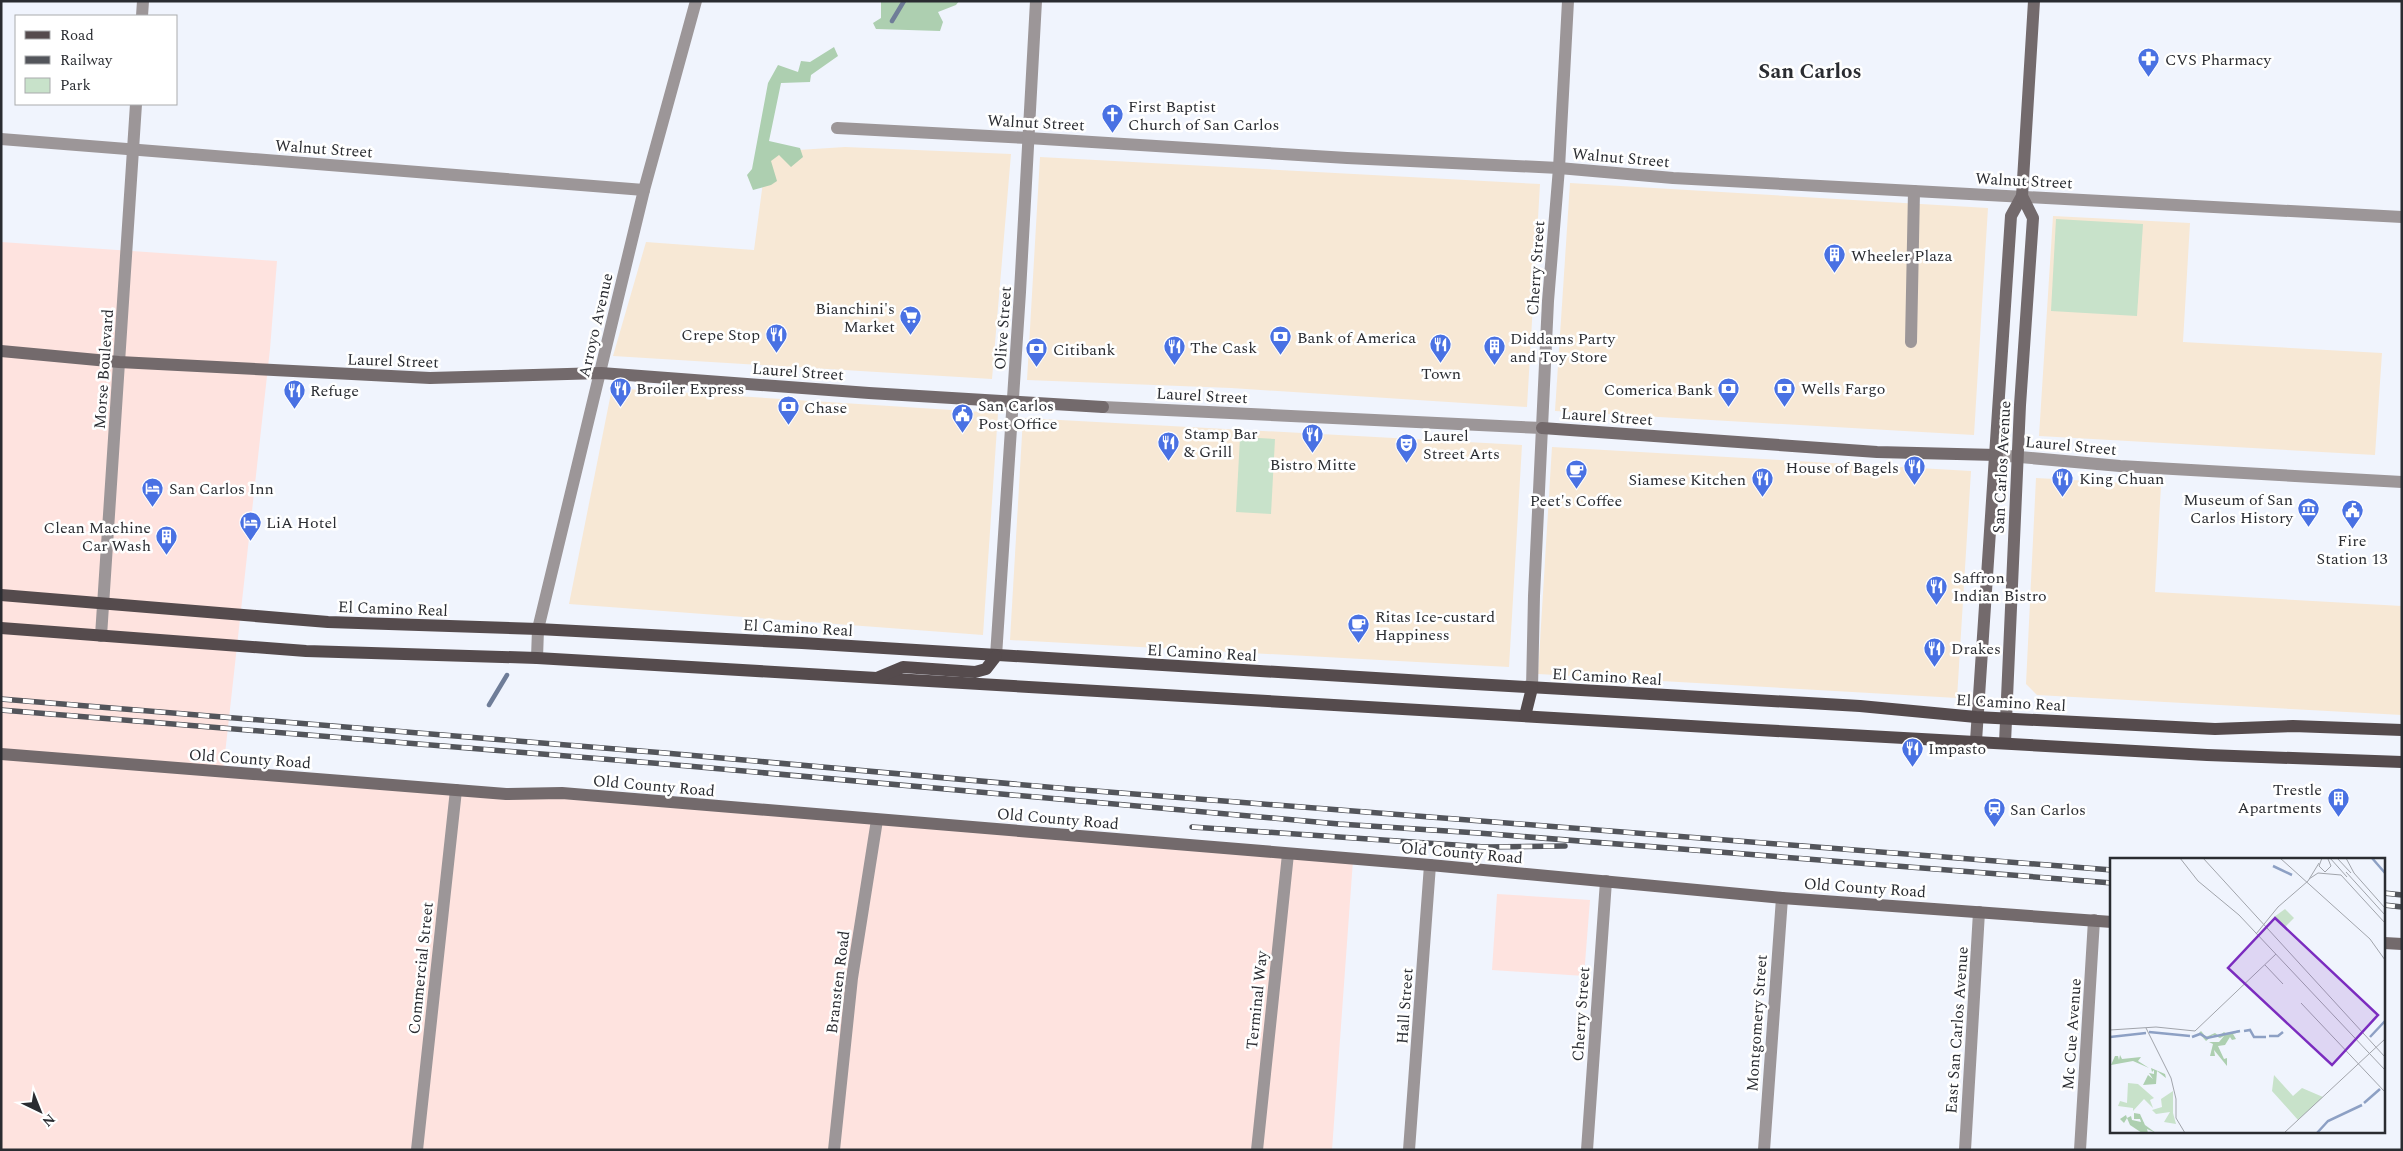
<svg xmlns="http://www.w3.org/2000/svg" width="2403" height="1151" font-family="Spectral,serif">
<rect width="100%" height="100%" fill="#f0f4fd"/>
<g fill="#f7e8d5">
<polygon points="845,147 1011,154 992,379 613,356 646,242 754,250 767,152"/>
<polygon points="1040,157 1540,184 1527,407 1231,388 1027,380"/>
<polygon points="1570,183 1988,208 1974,435 1555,411"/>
<polygon points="2053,216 2190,223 2183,342 2382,353 2375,455 2039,436"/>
<polygon points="612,388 998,413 983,635 569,604"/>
<polygon points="1023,418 1522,445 1509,667 1010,640"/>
<polygon points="1552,447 1971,471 1957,698 1538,674"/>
<polygon points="2036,478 2161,485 2155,592 2402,606 2402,715 2037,695 2026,684"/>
</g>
<g fill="#fee3df">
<polygon points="1,242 277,261 270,349 223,772 1353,860 1332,1150 1,1150"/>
<polygon points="1497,894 1590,900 1584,976 1492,970"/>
</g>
<g fill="#c8e2ca">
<polygon points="2056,219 2143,224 2137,316 2051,311"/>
<polygon points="1240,437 1275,439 1271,514 1236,512"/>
</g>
<g fill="#adcfb0">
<polygon points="881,1 959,1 956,5 938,12 943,22 940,31 876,29 873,23 881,18"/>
<polygon points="834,47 838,56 811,75 810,82 781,83 769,141 800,148 803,157 791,167 779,155 771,161 777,181 771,185 753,190 747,175 752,169 768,83 778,65 798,72 801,61 810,62"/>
</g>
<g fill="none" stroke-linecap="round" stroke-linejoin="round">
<g stroke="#6f7d98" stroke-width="4.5">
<polyline points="892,21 904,1"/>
<polyline points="489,705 507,675"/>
</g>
<g stroke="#9c9698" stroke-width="12">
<polyline points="142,16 143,1"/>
<polyline points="837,128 1028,138 1347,158 1559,168 1673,178 1914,191 2402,217"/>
<polyline points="1,139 644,190"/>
<polyline points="1911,342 1914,191"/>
<polyline points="1103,407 1542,428"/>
<polyline points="1997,455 2120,466 2402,482"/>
<polyline points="101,636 136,104"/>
<polyline points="996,656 1020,292 1036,1"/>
<polyline points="537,658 538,629 644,190 696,1"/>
<polyline points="1532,688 1534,596 1548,301 1559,168 1568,1"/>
<polyline points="417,1150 456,790"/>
<polyline points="834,1150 852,978 877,820"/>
<polyline points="1257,1150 1288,854"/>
<polyline points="1409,1150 1430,865"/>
<polyline points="1587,1150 1606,881"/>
<polyline points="1764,1150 1782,898"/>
<polyline points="1965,1150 1979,912"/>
<polyline points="2080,1150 2094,920"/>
</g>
<g stroke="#736a6c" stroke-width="12">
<polyline points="1,351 119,362 430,378 601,373 869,393 1103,407"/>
<polyline points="1542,428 1877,452 1997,455"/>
<polyline points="1976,741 2011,216 2022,196 2034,1"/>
<polyline points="2005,743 2020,405 2033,218 2022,196"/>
<polyline points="1,754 506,794 562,793 1430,865 1782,898 2112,922"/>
<polyline points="2384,943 2402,944"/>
</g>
<g stroke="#554b4d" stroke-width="12">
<polyline points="1,595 328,622 538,629 802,643 1457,683 1860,706 1976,717 2215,729 2293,726 2402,730"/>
<polyline points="1,628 306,651 537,658 1742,729 2207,755 2402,762"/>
<polyline points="879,677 903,667 975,672 986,669 996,656"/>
<polyline points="1525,716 1532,688"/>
</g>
<defs>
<g id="rail">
<polyline points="1,699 665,753 1070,789 2112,870"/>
<polyline points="1,710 665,764 1339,824 1478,833 2112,883"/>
<polyline points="1192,827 1485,847 1565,846"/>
<polyline points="2384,893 2402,895"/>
<polyline points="2384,905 2402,907"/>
</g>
</defs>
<use href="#rail" stroke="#53555b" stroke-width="5.5"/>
<use href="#rail" stroke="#fff" stroke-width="4" stroke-dasharray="11" stroke-linecap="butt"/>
</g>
<defs>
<symbol id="pharmacy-pin" viewBox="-11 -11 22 30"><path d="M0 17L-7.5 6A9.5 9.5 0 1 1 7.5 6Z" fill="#4971e3" stroke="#fff"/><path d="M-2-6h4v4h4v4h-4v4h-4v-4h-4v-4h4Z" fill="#fff"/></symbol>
<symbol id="church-pin" viewBox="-11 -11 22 30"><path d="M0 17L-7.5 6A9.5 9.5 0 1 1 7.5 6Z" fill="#4971e3" stroke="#fff"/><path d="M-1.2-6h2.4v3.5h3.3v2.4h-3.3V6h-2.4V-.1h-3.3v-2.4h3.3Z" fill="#fff"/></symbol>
<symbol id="building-pin" viewBox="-11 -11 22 30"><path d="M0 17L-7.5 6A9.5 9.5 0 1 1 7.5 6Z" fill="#4971e3" stroke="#fff"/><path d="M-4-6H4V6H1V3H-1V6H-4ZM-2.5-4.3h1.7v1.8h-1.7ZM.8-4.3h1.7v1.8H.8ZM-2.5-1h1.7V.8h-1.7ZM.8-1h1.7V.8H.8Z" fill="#fff"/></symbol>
<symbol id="supermarket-pin" viewBox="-11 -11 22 30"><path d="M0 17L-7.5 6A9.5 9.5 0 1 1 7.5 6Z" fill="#4971e3" stroke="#fff"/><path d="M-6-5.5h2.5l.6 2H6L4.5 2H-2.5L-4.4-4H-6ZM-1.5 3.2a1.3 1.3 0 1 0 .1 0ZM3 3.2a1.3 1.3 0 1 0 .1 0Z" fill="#fff"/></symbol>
<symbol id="restaurant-pin" viewBox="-11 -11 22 30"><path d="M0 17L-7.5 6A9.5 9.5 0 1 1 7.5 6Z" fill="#4971e3" stroke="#fff"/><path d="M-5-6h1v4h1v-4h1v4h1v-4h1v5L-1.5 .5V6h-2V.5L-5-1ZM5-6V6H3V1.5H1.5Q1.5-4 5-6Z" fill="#fff"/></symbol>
<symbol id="bank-pin" viewBox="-11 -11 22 30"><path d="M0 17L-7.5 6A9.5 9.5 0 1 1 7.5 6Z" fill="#4971e3" stroke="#fff"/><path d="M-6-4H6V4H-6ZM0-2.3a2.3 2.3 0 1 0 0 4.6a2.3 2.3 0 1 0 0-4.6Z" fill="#fff"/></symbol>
<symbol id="civic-pin" viewBox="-11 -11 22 30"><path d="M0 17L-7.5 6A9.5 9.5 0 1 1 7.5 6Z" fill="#4971e3" stroke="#fff"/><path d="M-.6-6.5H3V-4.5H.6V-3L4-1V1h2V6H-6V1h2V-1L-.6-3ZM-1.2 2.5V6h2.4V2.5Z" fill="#fff"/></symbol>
<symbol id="theatre-pin" viewBox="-11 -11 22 30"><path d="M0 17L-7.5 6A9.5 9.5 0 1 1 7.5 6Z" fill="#4971e3" stroke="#fff"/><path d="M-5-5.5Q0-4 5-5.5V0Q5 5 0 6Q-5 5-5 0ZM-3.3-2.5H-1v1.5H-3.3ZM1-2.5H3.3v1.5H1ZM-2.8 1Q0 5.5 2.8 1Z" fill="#fff"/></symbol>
<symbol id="cafe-pin" viewBox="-11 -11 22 30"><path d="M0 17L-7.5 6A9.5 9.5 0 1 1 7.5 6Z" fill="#4971e3" stroke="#fff"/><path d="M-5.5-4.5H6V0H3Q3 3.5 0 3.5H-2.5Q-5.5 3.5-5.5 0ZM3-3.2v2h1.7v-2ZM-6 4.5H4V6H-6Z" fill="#fff"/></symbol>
<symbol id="hotel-pin" viewBox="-11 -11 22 30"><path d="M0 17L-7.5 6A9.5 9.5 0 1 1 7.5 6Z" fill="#4971e3" stroke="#fff"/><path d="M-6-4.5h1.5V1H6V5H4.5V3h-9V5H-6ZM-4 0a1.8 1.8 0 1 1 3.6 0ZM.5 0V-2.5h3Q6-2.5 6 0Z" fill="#fff"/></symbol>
<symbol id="museum-pin" viewBox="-11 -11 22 30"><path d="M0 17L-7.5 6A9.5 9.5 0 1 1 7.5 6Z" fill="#4971e3" stroke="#fff"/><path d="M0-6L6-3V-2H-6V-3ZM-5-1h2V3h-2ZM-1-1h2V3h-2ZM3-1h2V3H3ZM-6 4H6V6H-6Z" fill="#fff"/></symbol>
<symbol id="station-pin" viewBox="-11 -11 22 30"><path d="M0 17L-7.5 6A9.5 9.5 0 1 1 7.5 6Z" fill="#4971e3" stroke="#fff"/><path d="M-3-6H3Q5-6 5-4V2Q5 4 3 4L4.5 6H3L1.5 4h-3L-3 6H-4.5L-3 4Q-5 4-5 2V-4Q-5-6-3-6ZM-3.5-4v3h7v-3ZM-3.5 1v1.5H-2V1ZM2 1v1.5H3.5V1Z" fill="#fff"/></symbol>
</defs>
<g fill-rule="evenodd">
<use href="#pharmacy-pin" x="2136" y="46" width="25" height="34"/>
<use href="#church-pin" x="1100" y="102" width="25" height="34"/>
<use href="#building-pin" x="1822" y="242" width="25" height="34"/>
<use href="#supermarket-pin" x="898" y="304" width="25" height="34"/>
<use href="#restaurant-pin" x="764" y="322" width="25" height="34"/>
<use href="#bank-pin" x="1268" y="324" width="25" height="34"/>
<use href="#restaurant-pin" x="1428" y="332" width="25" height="34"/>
<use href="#restaurant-pin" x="1162" y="334" width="25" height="34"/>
<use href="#building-pin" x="1482" y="334" width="25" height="34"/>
<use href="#bank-pin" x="1024" y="336" width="25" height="34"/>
<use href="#restaurant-pin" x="608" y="376" width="25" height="34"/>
<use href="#bank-pin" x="1772" y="376" width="25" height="34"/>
<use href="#bank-pin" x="1716" y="376" width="25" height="34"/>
<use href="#restaurant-pin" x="282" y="378" width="25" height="34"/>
<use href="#bank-pin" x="776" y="394" width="25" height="34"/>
<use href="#civic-pin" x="950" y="402" width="25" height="34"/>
<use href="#restaurant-pin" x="1300" y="422" width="25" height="34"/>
<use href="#restaurant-pin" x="1156" y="430" width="25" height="34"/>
<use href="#theatre-pin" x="1394" y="432" width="25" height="34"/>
<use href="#restaurant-pin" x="1902" y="454" width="25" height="34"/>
<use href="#cafe-pin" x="1564" y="458" width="25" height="34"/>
<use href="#restaurant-pin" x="2050" y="466" width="25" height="34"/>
<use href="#restaurant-pin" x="1750" y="466" width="25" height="34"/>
<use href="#hotel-pin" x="140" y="476" width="25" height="34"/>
<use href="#museum-pin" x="2296" y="496" width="25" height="34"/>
<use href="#civic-pin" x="2340" y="498" width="25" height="34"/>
<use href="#hotel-pin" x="238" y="510" width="25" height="34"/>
<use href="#building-pin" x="154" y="524" width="25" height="34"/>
<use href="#restaurant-pin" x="1924" y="574" width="25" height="34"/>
<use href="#cafe-pin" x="1346" y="612" width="25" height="34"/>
<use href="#restaurant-pin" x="1922" y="636" width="25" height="34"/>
<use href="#restaurant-pin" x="1900" y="736" width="25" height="34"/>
<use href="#building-pin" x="2326" y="786" width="25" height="34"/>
<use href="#station-pin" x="1982" y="796" width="25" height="34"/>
</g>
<g text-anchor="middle" stroke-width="5" stroke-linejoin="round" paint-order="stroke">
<g font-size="16" fill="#2a2c31" stroke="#fff" text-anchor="start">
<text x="2165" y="65">CVS Pharmacy</text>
<text x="1128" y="112">First Baptist<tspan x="1128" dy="18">Church of San Carlos</tspan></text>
<text x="1851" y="261">Wheeler Plaza</text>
<text x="895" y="314" text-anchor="end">Bianchini's<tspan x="895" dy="18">Market</tspan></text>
<text x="760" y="340" text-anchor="end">Crepe Stop</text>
<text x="1297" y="343">Bank of America</text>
<text x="1510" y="344">Diddams Party<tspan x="1510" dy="18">and Toy Store</tspan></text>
<text x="1190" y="353">The Cask</text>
<text x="1053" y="355">Citibank</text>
<text x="1441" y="379" text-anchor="middle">Town</text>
<text x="636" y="394">Broiler Express</text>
<text x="1801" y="394">Wells Fargo</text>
<text x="1713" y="395" text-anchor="end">Comerica Bank</text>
<text x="310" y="396">Refuge</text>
<text x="978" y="411">San Carlos<tspan x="978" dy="18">Post Office</tspan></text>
<text x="804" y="413">Chase</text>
<text x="1184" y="439">Stamp Bar<tspan x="1184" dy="18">&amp; Grill</tspan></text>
<text x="1423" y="441">Laurel<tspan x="1423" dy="18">Street Arts</tspan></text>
<text x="1313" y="470" text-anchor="middle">Bistro Mitte</text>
<text x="1899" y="473" text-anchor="end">House of Bagels</text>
<text x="2079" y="484">King Chuan</text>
<text x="1746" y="485" text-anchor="end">Siamese Kitchen</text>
<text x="169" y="494">San Carlos Inn</text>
<text x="2293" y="505" text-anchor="end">Museum of San<tspan x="2293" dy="18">Carlos History</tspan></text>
<text x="1576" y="506" text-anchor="middle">Peet's Coffee</text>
<text x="266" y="528">LiA Hotel</text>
<text x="151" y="533" text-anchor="end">Clean Machine<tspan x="151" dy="18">Car Wash</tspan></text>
<text x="2352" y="546" text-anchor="middle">Fire<tspan x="2352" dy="18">Station 13</tspan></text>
<text x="1953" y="583">Saffron<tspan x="1953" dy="18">Indian Bistro</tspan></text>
<text x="1375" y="622">Ritas Ice-custard<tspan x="1375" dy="18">Happiness</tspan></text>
<text x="1951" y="654">Drakes</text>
<text x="1928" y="754">Impasto</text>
<text x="2322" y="795" text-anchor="end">Trestle<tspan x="2322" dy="18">Apartments</tspan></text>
<text x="2010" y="815">San Carlos</text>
</g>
<g font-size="16" fill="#2a2c31" stroke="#fff">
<text transform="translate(1036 122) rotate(3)" y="6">Walnut Street</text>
<text transform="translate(324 148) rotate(4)" y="6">Walnut Street</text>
<text transform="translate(1621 157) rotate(5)" y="6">Walnut Street</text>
<text transform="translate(2024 180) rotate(3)" y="6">Walnut Street</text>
<text transform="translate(1535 268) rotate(-86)" y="6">Cherry Street</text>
<text transform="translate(595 325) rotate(-77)" y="6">Arroyo Avenue</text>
<text transform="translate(1002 328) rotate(-86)" y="6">Olive Street</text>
<text transform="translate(393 360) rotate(2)" y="6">Laurel Street</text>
<text transform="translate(103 369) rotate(-86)" y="6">Morse Boulevard</text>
<text transform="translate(798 371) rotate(4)" y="6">Laurel Street</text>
<text transform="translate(1202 395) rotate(3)" y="6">Laurel Street</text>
<text transform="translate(1607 416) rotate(4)" y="6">Laurel Street</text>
<text transform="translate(2071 445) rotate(5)" y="6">Laurel Street</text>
<text transform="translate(2001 467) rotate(-87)" y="6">San Carlos Avenue</text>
<text transform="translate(393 608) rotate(2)" y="6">El Camino Real</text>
<text transform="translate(798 627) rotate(3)" y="6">El Camino Real</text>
<text transform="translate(1202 652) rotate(3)" y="6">El Camino Real</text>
<text transform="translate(1607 676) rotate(3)" y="6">El Camino Real</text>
<text transform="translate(2011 702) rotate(3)" y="6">El Camino Real</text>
<text transform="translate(250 758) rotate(4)" y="6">Old County Road</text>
<text transform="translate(654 785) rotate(5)" y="6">Old County Road</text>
<text transform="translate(1058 818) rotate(5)" y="6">Old County Road</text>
<text transform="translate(1462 852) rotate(5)" y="6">Old County Road</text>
<text transform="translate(1865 887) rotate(4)" y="6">Old County Road</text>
<text transform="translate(420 968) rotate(-84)" y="6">Commercial Street</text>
<text transform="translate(837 982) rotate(-83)" y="6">Bransten Road</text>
<text transform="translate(1256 1000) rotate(-84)" y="6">Terminal Way</text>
<text transform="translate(1404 1006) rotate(-86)" y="6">Hall Street</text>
<text transform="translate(1580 1014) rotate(-86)" y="6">Cherry Street</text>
<text transform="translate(1756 1023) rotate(-86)" y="6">Montgomery Street</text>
<text transform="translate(1956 1030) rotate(-86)" y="6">East San Carlos Avenue</text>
<text transform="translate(2071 1034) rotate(-86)" y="6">Mc Cue Avenue</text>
</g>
<g font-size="21" font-weight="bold" fill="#2a2c31" stroke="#fff">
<text x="1810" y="78">San Carlos</text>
</g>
</g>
<g transform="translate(2110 858)">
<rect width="275" height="275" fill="#f0f4fd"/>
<path d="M175,51L184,60L175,69L164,59ZM164,217L183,238L192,230L213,239L188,262L162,233ZM18,225L28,226L44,240L40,242L43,250L34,241L23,253V250L8,248L10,243L17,245ZM63,233V255L66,266L54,264L60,254L46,256L42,252L52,249L51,241Z" fill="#c8e2ca"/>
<path d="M129,172L130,174L123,176L126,181L122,182L120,179L115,187L108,188L114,201L117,200V208L104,192L105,198H100L103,186L99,184H109L114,178L110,180L103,177L96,183L89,175L91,173L96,179L105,175L109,178L114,174L117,176ZM10,197L12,201L31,199L28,203L39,210L23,203L1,207L5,198H8L9,202ZM41,210L55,216L56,220L47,213L46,226L33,227L38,217L43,221L39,215L44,216V212L42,214ZM24,255L30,256L35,267L46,275L37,271L38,275H32L20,267L17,260L14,265L10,261L16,257L17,260L21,258L22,262L31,264L30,261H24Z" fill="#adcfb0"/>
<path fill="none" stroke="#8da0c4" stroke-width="2.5" d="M262,0L275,15M163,8L182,17M134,173L140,172L144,179H156M39,174L80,178M159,178H168L173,174M0,179L36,175M82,179L90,176L97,180L130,173M260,179L275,163M254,245L270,231M207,275L218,263L252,247"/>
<path fill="none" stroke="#a1a4ab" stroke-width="1" d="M70,0L88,23L129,57L275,212M93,0L275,199M170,0L260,81L275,102M212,0L209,8L215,14L221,8L218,1M220,0L237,19M227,0L241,15M236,0L244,15L275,50M236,14L275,57M199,21L208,15L231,17L275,65M146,76L168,49L198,23L209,5M155,107L173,126M191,145L275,234M36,170L61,220L66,241V260L75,275M0,172L46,169L85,173L166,96M174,275L275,181"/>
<path fill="#7b2cbf" fill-opacity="0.15" stroke="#7b2cbf" stroke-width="2.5" d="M165,60L268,157L222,207L118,110Z"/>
<rect width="275" height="275" fill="none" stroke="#2a2c31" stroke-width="2.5"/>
</g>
<rect width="2403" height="1151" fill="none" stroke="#2a2c31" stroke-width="5"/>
<rect x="15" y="15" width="162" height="90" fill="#ffffff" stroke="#aaabad"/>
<rect x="25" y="31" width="25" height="8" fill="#554b4d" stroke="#aaabad"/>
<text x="60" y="40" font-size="15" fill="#2a2c31">Road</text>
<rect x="25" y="56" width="25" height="8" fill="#53555b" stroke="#aaabad"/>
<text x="60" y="65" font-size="15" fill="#2a2c31">Railway</text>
<rect x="25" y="78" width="25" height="15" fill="#c8e2ca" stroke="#aaabad"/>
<text x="60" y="90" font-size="15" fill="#2a2c31">Park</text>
<g transform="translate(40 1111) rotate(137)" stroke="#ffffff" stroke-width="4" paint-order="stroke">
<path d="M0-4L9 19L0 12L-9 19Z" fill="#2a2c31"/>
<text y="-8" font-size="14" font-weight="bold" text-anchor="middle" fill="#2a2c31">N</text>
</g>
</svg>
